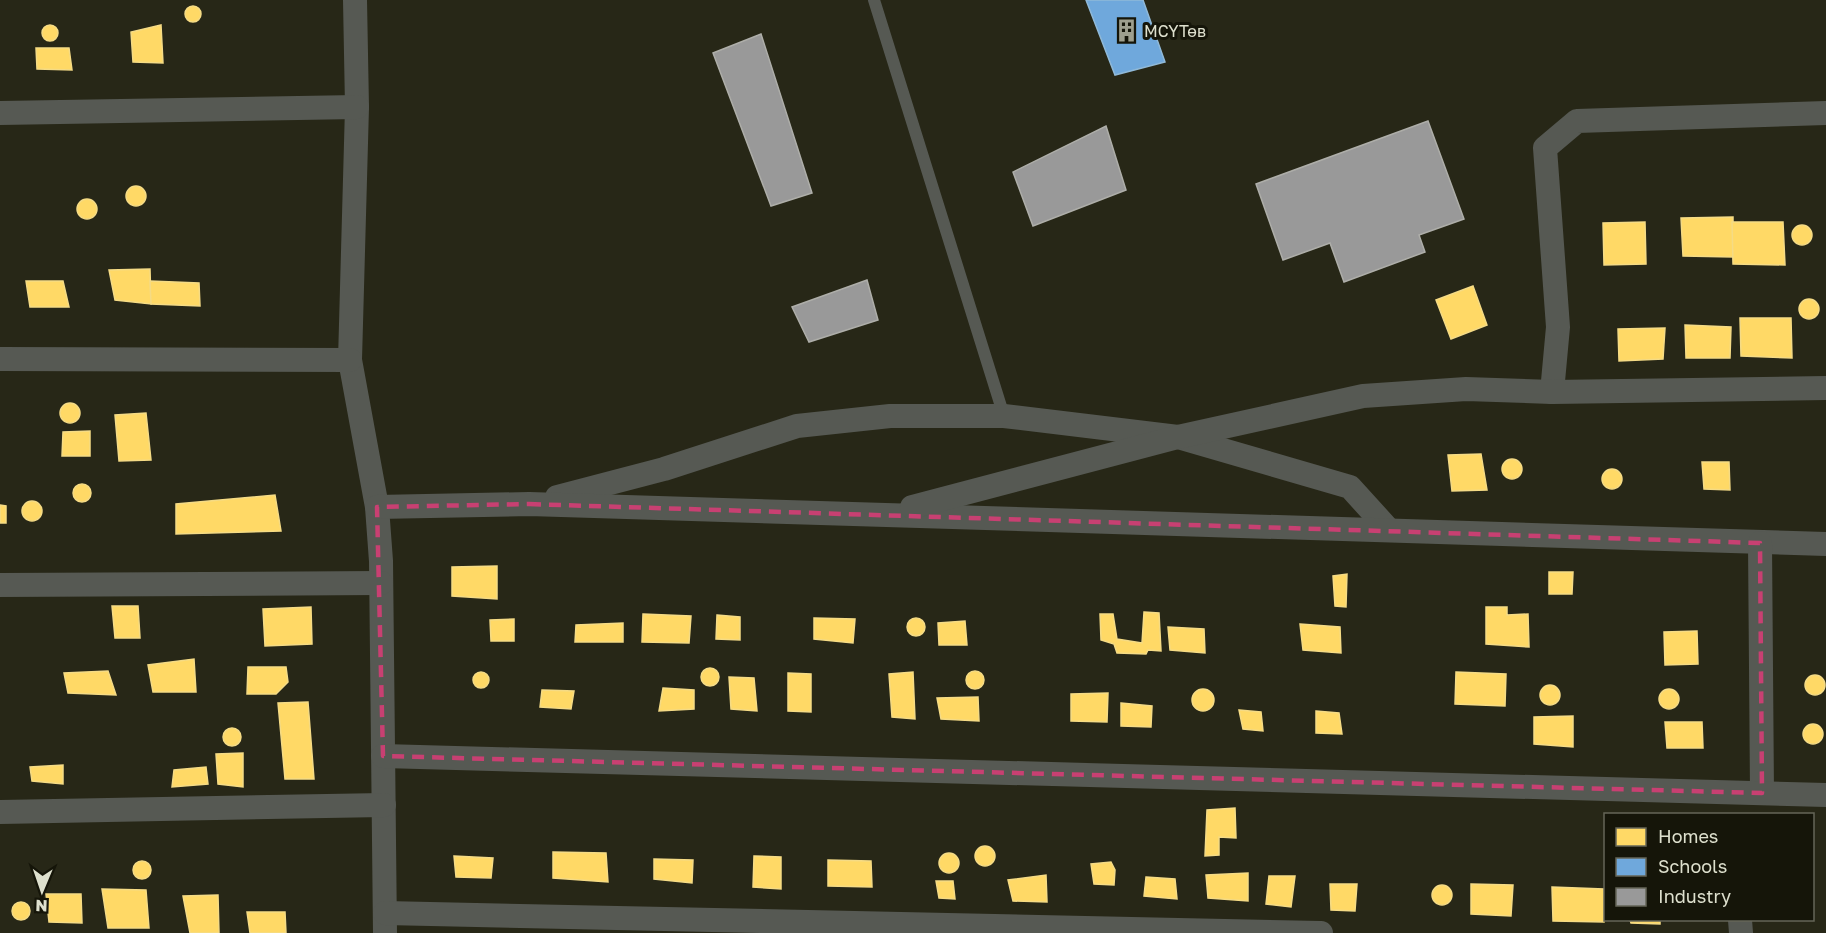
<svg xmlns="http://www.w3.org/2000/svg" width="1826" height="933" font-family="'Golos Text',sans-serif">
<rect width="100%" height="100%" fill="#272717"/>
<g fill="#ffd966" stroke="#f5db85" stroke-width="1.5">
<circle cx="193" cy="14" r="8"/>
<circle cx="50" cy="33" r="8"/>
<polygon points="161,25 163,63 133,62 131,32"/>
<polygon points="36,48 69,48 72,70 37,69"/>
<circle cx="136" cy="196" r="10"/>
<circle cx="87" cy="209" r="10"/>
<polygon points="1733,217 1733,257 1683,256 1681,218"/>
<polygon points="1645,222 1646,264 1604,265 1603,223"/>
<polygon points="1732,222 1783,222 1785,265 1733,264"/>
<circle cx="1802" cy="235" r="10"/>
<polygon points="150,269 151,304 115,300 109,270"/>
<polygon points="26,281 63,281 69,307 30,307"/>
<polygon points="150,281 199,283 200,306 151,304"/>
<polygon points="1473,286 1487,325 1451,339 1436,300"/>
<circle cx="1809" cy="309" r="10"/>
<polygon points="1740,318 1791,318 1792,358 1741,356"/>
<polygon points="1685,325 1731,327 1730,358 1686,358"/>
<polygon points="1665,328 1663,359 1619,361 1618,329"/>
<circle cx="70" cy="413" r="10"/>
<polygon points="146,413 151,460 119,461 115,415"/>
<polygon points="90,431 90,456 62,456 63,432"/>
<polygon points="1481,454 1487,490 1452,491 1448,455"/>
<circle cx="1512" cy="469" r="10"/>
<polygon points="1702,462 1729,462 1730,490 1704,489"/>
<circle cx="1612" cy="479" r="10"/>
<circle cx="82" cy="493" r="9"/>
<polygon points="275,495 281,531 176,534 176,504"/>
<circle cx="32" cy="511" r="10"/>
<polygon points="0,505 6,506 6,523 0,523"/>
<polygon points="497,566 497,599 452,596 452,567"/>
<polygon points="1549,572 1573,572 1572,594 1549,594"/>
<polygon points="1347,574 1346,607 1335,606 1333,576"/>
<polygon points="112,606 138,606 140,638 115,638"/>
<polygon points="311,607 312,644 265,646 263,609"/>
<polygon points="1486,607 1507,607 1507,615 1528,614 1529,647 1486,644"/>
<polygon points="1144,612 1159,613 1161,651 1148,650 1146,654 1117,653 1114,644 1101,640 1100,614 1113,614 1117,639 1142,643"/>
<polygon points="643,614 691,616 689,643 642,642"/>
<polygon points="717,615 740,617 740,640 716,639"/>
<polygon points="814,618 855,619 853,643 814,639"/>
<circle cx="916" cy="627" r="9"/>
<polygon points="514,619 514,641 491,641 490,620"/>
<polygon points="965,621 967,645 939,645 938,623"/>
<polygon points="623,623 623,642 575,642 576,625"/>
<polygon points="1300,624 1340,627 1341,653 1303,650"/>
<polygon points="1168,627 1204,629 1205,653 1170,650"/>
<polygon points="1697,631 1698,664 1665,665 1664,632"/>
<polygon points="194,659 196,692 153,692 148,665"/>
<polygon points="248,667 286,667 288,682 276,694 247,694"/>
<circle cx="710" cy="677" r="9"/>
<circle cx="975" cy="680" r="9"/>
<polygon points="108,671 116,695 68,693 64,673"/>
<circle cx="481" cy="680" r="8"/>
<polygon points="913,672 915,719 892,717 889,674"/>
<polygon points="1456,672 1506,674 1505,706 1455,704"/>
<polygon points="788,673 811,674 811,712 788,711"/>
<circle cx="1815" cy="685" r="10"/>
<polygon points="729,677 754,678 757,711 731,709"/>
<circle cx="1550" cy="695" r="10"/>
<polygon points="663,688 694,690 694,709 659,711"/>
<circle cx="1669" cy="699" r="10"/>
<circle cx="1203" cy="700" r="11"/>
<polygon points="542,690 574,691 571,709 540,707"/>
<polygon points="1108,693 1107,722 1071,721 1071,694"/>
<polygon points="978,697 979,721 941,719 937,698"/>
<polygon points="308,702 314,779 285,779 278,703"/>
<polygon points="1121,703 1152,706 1151,727 1121,726"/>
<polygon points="1239,710 1261,712 1263,731 1243,729"/>
<polygon points="1316,711 1339,713 1342,734 1316,733"/>
<polygon points="1573,716 1573,747 1534,744 1534,717"/>
<polygon points="1665,722 1702,722 1703,748 1667,748"/>
<circle cx="1813" cy="734" r="10"/>
<circle cx="232" cy="737" r="9"/>
<polygon points="243,753 243,787 218,784 216,754"/>
<polygon points="63,765 63,784 32,781 30,767"/>
<polygon points="206,767 208,784 172,787 174,770"/>
<polygon points="1235,808 1236,838 1219,837 1219,855 1205,856 1207,810"/>
<circle cx="985" cy="856" r="10"/>
<polygon points="553,852 606,853 608,882 553,878"/>
<circle cx="949" cy="863" r="10"/>
<polygon points="454,856 493,858 491,878 456,877"/>
<polygon points="754,856 781,857 781,889 753,887"/>
<polygon points="654,859 693,860 692,883 654,879"/>
<polygon points="828,860 871,861 872,887 828,886"/>
<circle cx="142" cy="870" r="9"/>
<polygon points="1111,862 1115,870 1114,885 1094,884 1091,864"/>
<polygon points="1248,873 1248,901 1208,898 1206,875"/>
<polygon points="1046,875 1047,902 1013,901 1008,880"/>
<polygon points="1269,876 1295,876 1291,907 1266,904"/>
<polygon points="1146,877 1175,879 1177,899 1144,896"/>
<polygon points="936,881 953,881 955,899 939,898"/>
<polygon points="1330,884 1357,884 1355,911 1331,910"/>
<polygon points="1471,884 1513,885 1511,916 1471,914"/>
<circle cx="1442" cy="895" r="10"/>
<polygon points="1552,887 1604,889 1604,922 1553,921"/>
<polygon points="102,889 146,890 149,928 108,928"/>
<polygon points="46,894 81,894 82,923 49,922"/>
<polygon points="218,895 219,933 190,933 183,896"/>
<circle cx="21" cy="911" r="9"/>
<polygon points="247,912 285,912 286,933 250,933"/>
<polygon points="1630,920 1660,920 1660,924 1631,923"/>
</g>
<polygon fill="#6fa8dc" stroke="#90b9d8" stroke-width="1.5" points="1086,0 1143,0 1165,62 1115,75"/>
<g fill="#999" stroke="#aeaea9" stroke-width="1.5">
<polygon points="761,34 812,193 771,206 713,53"/>
<polygon points="1428,121 1464,219 1419,235 1425,252 1344,282 1330,243 1283,260 1256,184"/>
<polygon points="1106,126 1126,190 1033,226 1013,172"/>
<polygon points="867,280 878,320 809,342 792,307"/>
</g>
<g fill="none" stroke-linecap="round" stroke-linejoin="round">
<polyline stroke="#565953" stroke-width="12" points="874,0 1004,416"/>
<g stroke="#565953" stroke-width="24">
<polyline points="355,0 357,107 350,360 377,507 381,561 385,933"/>
<polyline points="0,113 357,107"/>
<polyline points="0,359 350,360"/>
<polyline points="1552,392 1558,327 1545,148 1577,121 1826,113"/>
<polyline points="557,497 664,469 797,426 890,416 1004,416 1178,437 1350,487 1389,530"/>
<polyline points="377,507 529,504 1826,544"/>
<polyline points="912,507 1178,437 1363,396 1466,389 1552,392 1826,388"/>
<polyline points="1760,543 1762,793"/>
<polyline points="0,585 381,583"/>
<polyline points="383,756 1826,795"/>
<polyline points="0,812 384,805"/>
<polyline points="385,913 1321,933"/>
<polyline points="1740,920 1741,933"/>
</g>
</g>
<path fill="none" stroke="#c84072" stroke-width="4.5" stroke-dasharray="12 8" stroke-linejoin="round" d="M529,504L1760,543L1762,793L383,756L377,507Z"/>
<defs>
<symbol id="building-bare" viewBox="-9 -9 18 18"><path d="M-4-6H4V6H1V3H-1V6H-4ZM-2.5-4.3h1.7v1.8h-1.7ZM.8-4.3h1.7v1.8H.8ZM-2.5-1h1.7V.8h-1.7ZM.8-1h1.7V.8H.8Z" fill="#9e9f8e" stroke="#151509" stroke-width="2.5" paint-order="stroke"/></symbol>
</defs>
<g fill-rule="evenodd">
<use href="#building-bare" x="1110" y="14" width="33" height="33"/>
</g>
<g text-anchor="middle" stroke-width="6" stroke-linejoin="round" paint-order="stroke">
<g font-size="16" fill="#dee0ce" stroke="#151509" text-anchor="start">
<text x="1144" y="37">МСҮТөв</text>
</g>
</g>
<rect x="1604" y="813" width="210" height="108" fill="#151509" stroke="#656658" stroke-width="1.5"/>
<rect x="1616" y="828" width="30" height="18" fill="#ffd966" stroke="#656658" stroke-width="1.5"/>
<text x="1658" y="843" font-size="18" fill="#dee0ce">Homes</text>
<rect x="1616" y="858" width="30" height="18" fill="#6fa8dc" stroke="#656658" stroke-width="1.5"/>
<text x="1658" y="873" font-size="18" fill="#dee0ce">Schools</text>
<rect x="1616" y="888" width="30" height="18" fill="#999999" stroke="#656658" stroke-width="1.5"/>
<text x="1658" y="903" font-size="18" fill="#dee0ce">Industry</text>
<g transform="translate(42 891) rotate(182)" stroke="#151509" stroke-width="4.5" paint-order="stroke">
<path d="M0-4.5L10 22L0 15L-10 22Z" fill="#dee0ce"/>
<text y="-9" font-size="16" font-weight="bold" text-anchor="middle" fill="#dee0ce">N</text>
</g>
</svg>
